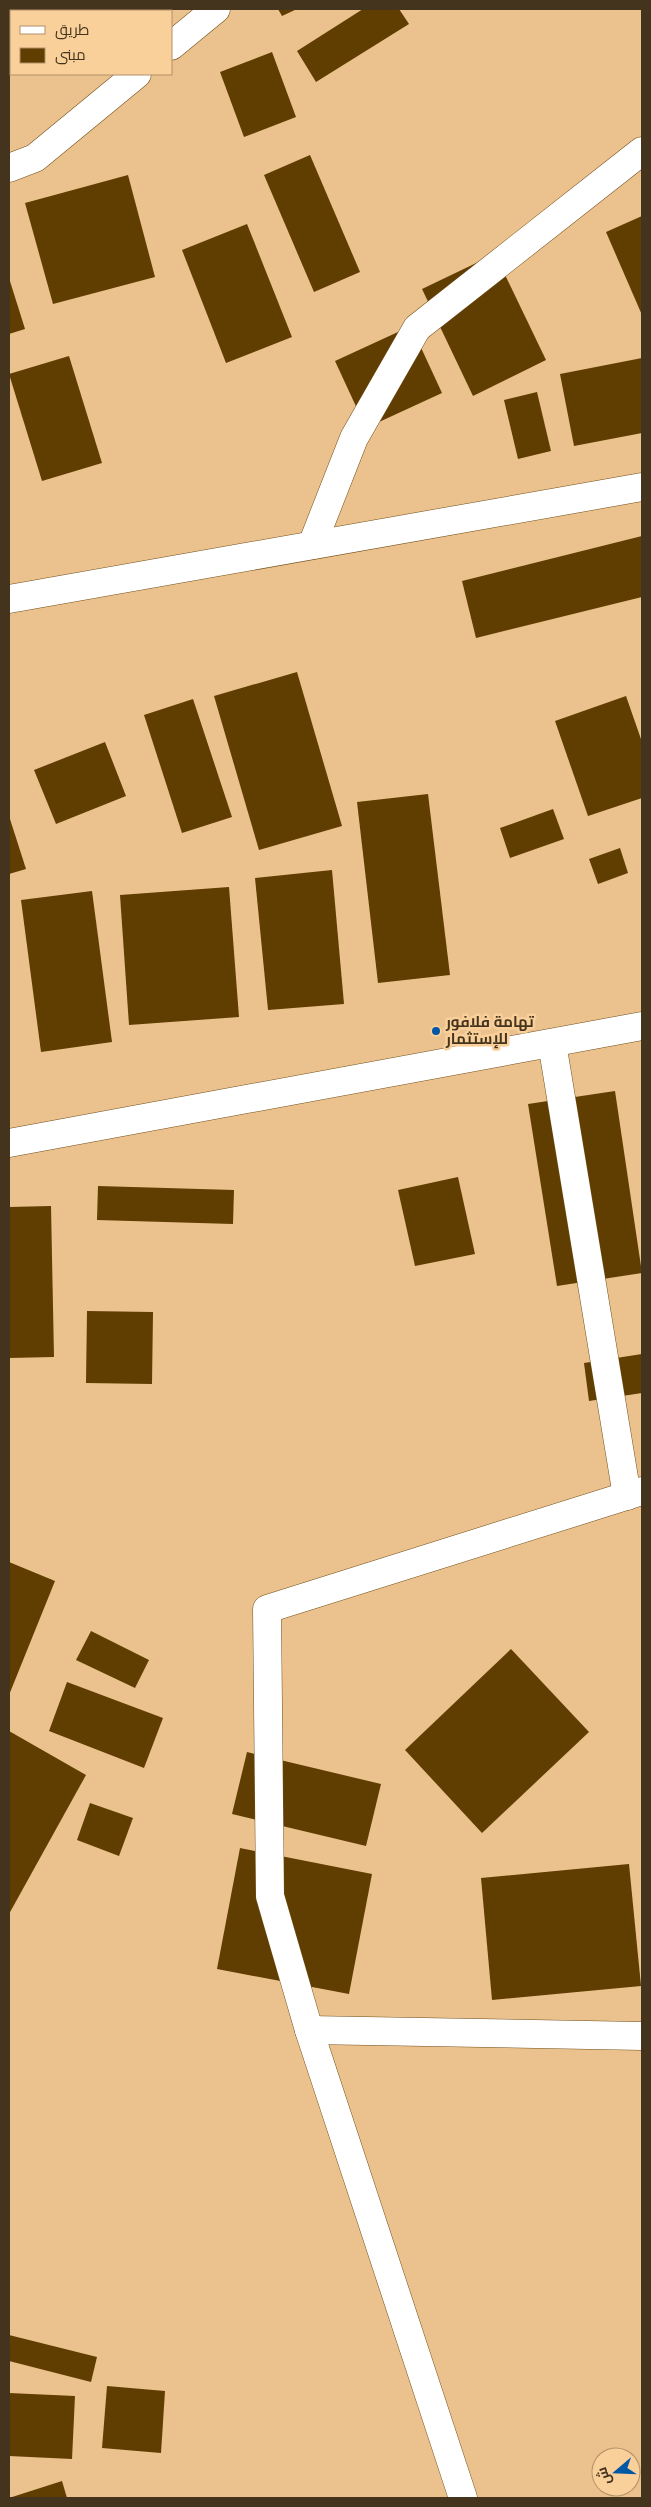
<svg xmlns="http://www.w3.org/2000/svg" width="651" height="2507" font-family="'Varela Round',Cairo,sans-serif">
<rect width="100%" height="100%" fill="#ebc28e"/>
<g fill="#603d01">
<polygon points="9,9 57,9 59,11 11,11 11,62 9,60"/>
<polygon points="278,9 297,9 282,16"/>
<polygon points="363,9 399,9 409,24 316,82 297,51"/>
<polygon points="272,52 296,117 244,137 220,72"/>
<polygon points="310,155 360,272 314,292 264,175"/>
<polygon points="128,175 155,277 53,304 25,203"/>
<polygon points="642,216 642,315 606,232"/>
<polygon points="247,224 292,337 226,363 182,250"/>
<polygon points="495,254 546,360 473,396 422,289"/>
<polygon points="9,278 25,329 9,334"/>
<polygon points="411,326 442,393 366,428 335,361"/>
<polygon points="69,356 102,463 42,481 9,374"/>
<polygon points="642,358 642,433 574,446 560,374"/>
<polygon points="537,392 551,451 518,459 504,400"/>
<polygon points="642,536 642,597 476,638 462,581"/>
<polygon points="297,672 342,826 259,850 214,696"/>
<polygon points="626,696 642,742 642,798 588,816 555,721"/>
<polygon points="193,699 232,817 182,833 144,715"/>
<polygon points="105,742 126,796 56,824 34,770"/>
<polygon points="428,794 450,975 378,983 357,802"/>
<polygon points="553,809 564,839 510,858 500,828"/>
<polygon points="9,816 26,869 9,874"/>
<polygon points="620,848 628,873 598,884 589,859"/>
<polygon points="332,870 344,1004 268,1010 255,878"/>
<polygon points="229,887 239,1017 129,1025 120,895"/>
<polygon points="92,891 112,1042 41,1052 21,900"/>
<polygon points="615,1091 642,1273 557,1286 528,1104"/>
<polygon points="458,1177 475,1254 415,1266 398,1190"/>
<polygon points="98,1186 234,1190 233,1224 97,1220"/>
<polygon points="51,1206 54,1357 9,1358 9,1207"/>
<polygon points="87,1311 153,1312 152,1384 86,1383"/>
<polygon points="642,1354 642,1393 589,1401 584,1363"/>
<polygon points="9,1562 55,1581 9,1695"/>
<polygon points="91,1631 149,1660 135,1688 76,1660"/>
<polygon points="511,1649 589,1732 482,1833 405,1750"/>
<polygon points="67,1682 163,1718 144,1768 49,1731"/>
<polygon points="9,1731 86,1775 9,1914"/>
<polygon points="247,1752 381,1784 366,1846 232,1814"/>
<polygon points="90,1803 133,1818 119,1856 77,1840"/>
<polygon points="240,1848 372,1874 349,1994 217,1969"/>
<polygon points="629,1864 641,1986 492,2000 481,1878"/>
<polygon points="9,2335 97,2357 91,2382 9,2361"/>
<polygon points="107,2386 165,2391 161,2453 102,2448"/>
<polygon points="9,2393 75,2396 72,2459 9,2456"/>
<polygon points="62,2481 67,2498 9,2498"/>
</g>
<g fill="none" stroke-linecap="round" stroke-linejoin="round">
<defs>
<g id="street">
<polyline points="171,46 216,9"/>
<polyline points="9,168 35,158 137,74"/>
<polyline points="312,545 354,438 417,328 642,151"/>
<polyline points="9,599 642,487"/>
<polyline points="552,1043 627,1496"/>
<polyline points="9,1143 642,1026"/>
<polyline points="309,2030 642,2036"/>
<polyline points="463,2498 309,2030 270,1896 267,1609 642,1491"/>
</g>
</defs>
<use href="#street" stroke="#724f1a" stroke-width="29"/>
<use href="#street" stroke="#fff" stroke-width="28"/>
</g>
<circle fill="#0058a5" stroke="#f9cf9a" stroke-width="2" cx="436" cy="1031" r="5"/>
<g text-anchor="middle" stroke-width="5" stroke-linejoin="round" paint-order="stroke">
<g font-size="15" font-weight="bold" fill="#44341e" stroke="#f9cf9a" text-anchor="start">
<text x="446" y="1027">تهامة فلافور<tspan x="446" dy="17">للإستثمار</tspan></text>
</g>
</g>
<rect width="651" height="2507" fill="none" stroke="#44341e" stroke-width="20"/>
<rect x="10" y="10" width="162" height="65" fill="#f9cf9a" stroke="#b19168"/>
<rect x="20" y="26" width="25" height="8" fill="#ffffff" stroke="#b19168"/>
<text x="55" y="35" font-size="15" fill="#44341e">طريق</text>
<rect x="20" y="48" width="25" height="15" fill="#603d01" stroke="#b19168"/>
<text x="55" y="60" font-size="15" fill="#44341e">مبنى</text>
<g transform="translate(616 2472) rotate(251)"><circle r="24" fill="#f9cf9a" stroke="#b19168"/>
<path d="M0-4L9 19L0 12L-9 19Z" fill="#0058a5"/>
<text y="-8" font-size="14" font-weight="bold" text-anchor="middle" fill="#44341e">ش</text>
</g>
</svg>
